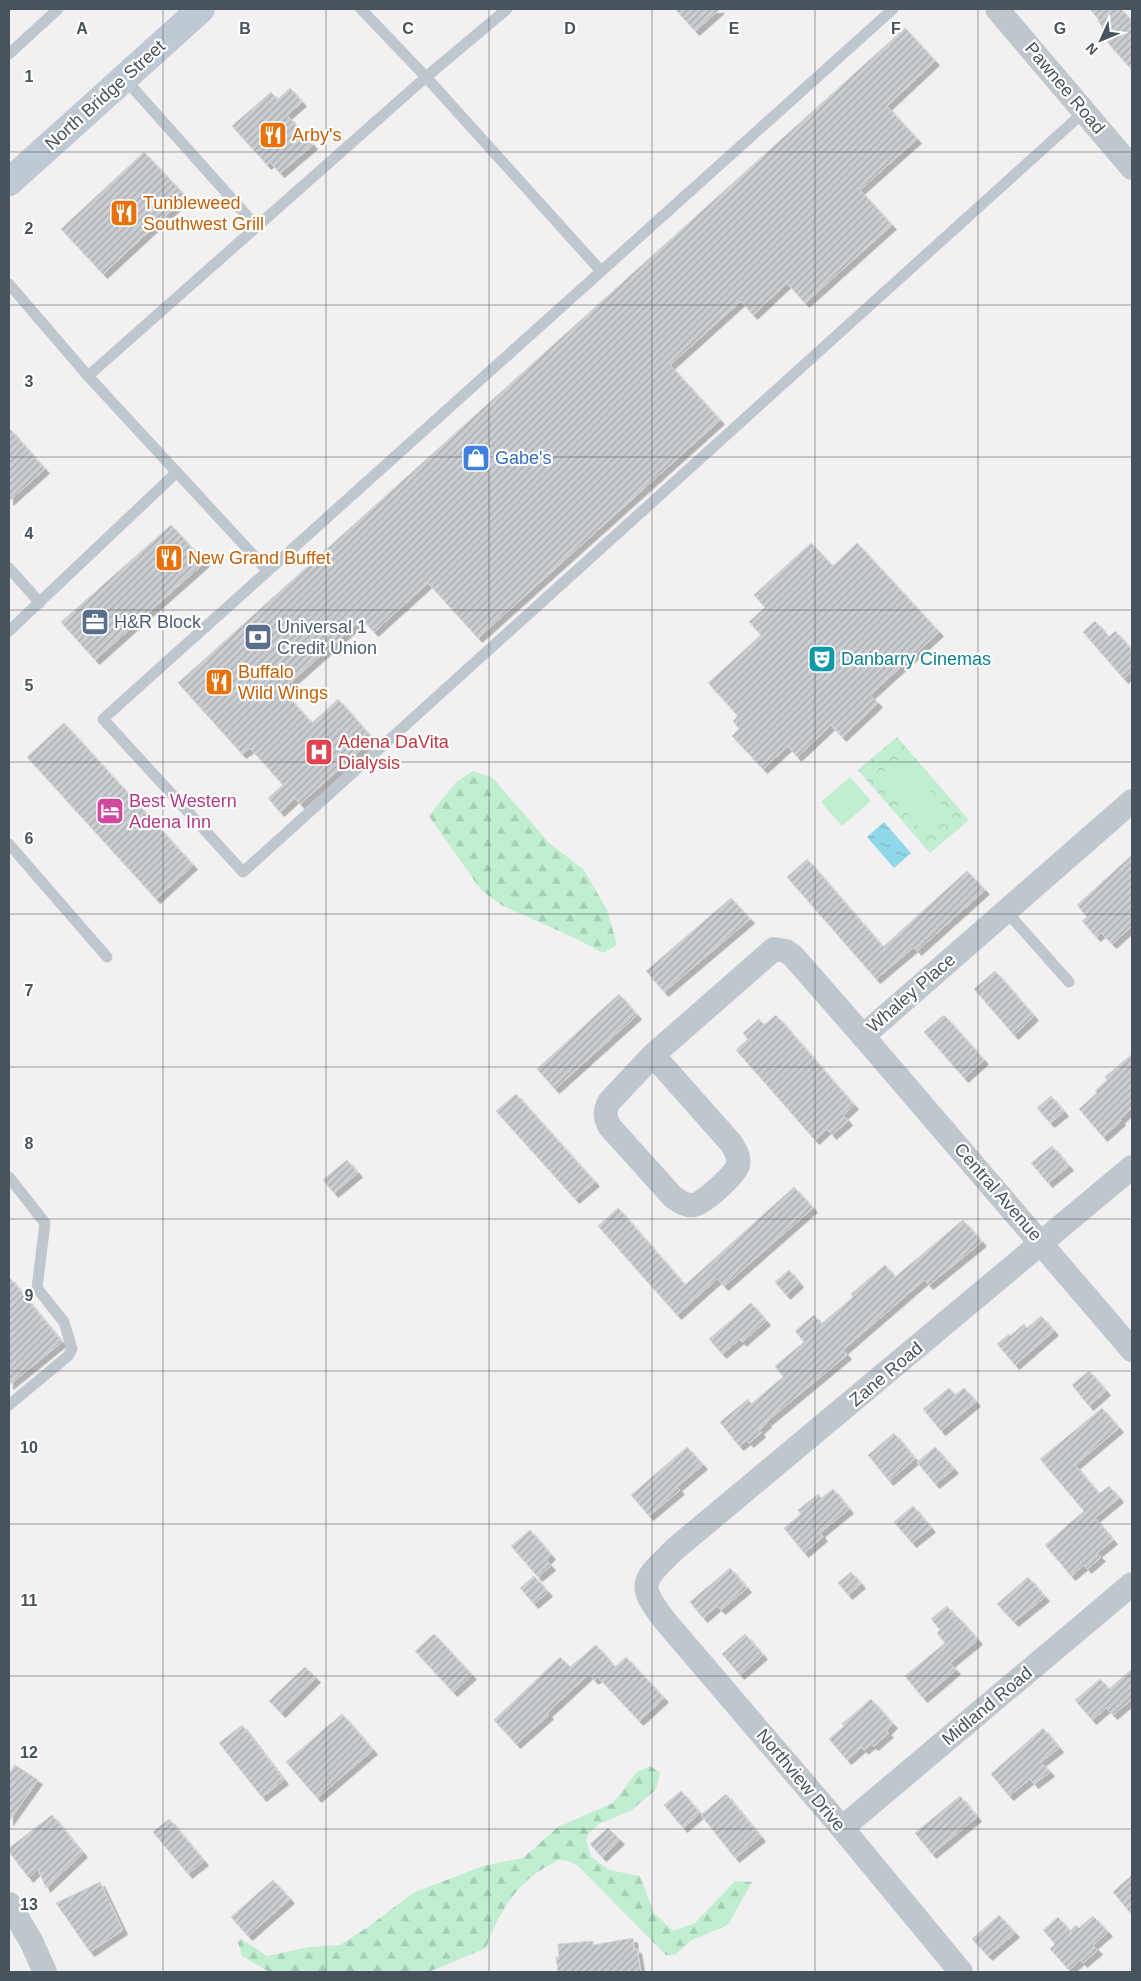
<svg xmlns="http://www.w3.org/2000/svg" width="1141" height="1981" font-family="Arial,sans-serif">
<defs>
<pattern id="forest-firs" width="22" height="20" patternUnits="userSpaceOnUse" patternTransform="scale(1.25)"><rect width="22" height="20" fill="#c0eed1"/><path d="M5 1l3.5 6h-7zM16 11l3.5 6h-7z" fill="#a6ceb6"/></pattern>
<pattern id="park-crowns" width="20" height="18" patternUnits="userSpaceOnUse" patternTransform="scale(1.25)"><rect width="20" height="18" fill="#c0eed1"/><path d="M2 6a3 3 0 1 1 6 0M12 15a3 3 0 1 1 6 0" fill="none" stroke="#a6ceb6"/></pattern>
<pattern id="water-ripples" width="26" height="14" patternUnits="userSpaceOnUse" patternTransform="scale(1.25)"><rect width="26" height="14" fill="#8fd8e9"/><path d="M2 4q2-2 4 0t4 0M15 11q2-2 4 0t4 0" fill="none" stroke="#77b2c0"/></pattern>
<pattern id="building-hatch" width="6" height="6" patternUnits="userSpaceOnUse" patternTransform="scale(1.25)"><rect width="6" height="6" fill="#cacdd2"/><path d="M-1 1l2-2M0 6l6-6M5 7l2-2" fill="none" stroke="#a6a9ae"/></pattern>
<filter id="shadow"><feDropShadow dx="4.5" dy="4.5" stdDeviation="0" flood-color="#0004"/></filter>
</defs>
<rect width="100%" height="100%" fill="#f2f0f0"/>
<g fill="url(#forest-firs)">
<polygon points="473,771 493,778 549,843 584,870 607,910 617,945 603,953 577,939 503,906 481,890 429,816 456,782"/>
<path d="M650,1766L660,1773L656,1789L632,1810L599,1824L589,1833L586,1840L591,1857L609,1870L640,1876L654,1913L673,1931L695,1923L735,1881L752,1882L728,1925L692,1940L675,1955H666L577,1865C572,1863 567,1860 562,1860C556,1860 550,1865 544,1868C514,1886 498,1915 486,1948L429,1972H269L242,1956L238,1942L241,1939L267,1956L309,1947L340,1945L368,1927L413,1893L483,1866L523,1858L558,1827L613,1803L637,1772Z"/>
</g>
<polygon fill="url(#park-crowns)" points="897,737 969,820 930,853 858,770"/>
<g fill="#c0eed1">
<polygon points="901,757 949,812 924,833 877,778"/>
<polygon points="850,777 871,801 842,826 821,802"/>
</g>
<polygon fill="url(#water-ripples)" points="884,822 911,853 894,868 867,837"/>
<g fill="url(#building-hatch)" stroke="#d4d6db" filter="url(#shadow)">
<polygon points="675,9 720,9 695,31"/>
<polygon points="1090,9 1121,9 1132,21 1132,70 1107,42 1110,39 1102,30 1103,28 1098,21 1099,20"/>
<polygon points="905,28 935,61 887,106 917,139 860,190 892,225 805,303 787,283 753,315 741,301 670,365 720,420 478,638 428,583 374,632 362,619 282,690 312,723 338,699 373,739 300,804 295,798 280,812 268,798 283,785 250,748 242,754 178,683"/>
<polygon points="290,88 302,102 287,115 313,145 280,173 270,162 267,165 232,126 271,92 277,100"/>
<polygon points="144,152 186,197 103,274 61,229"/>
<polygon points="9,428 45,469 9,501"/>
<polygon points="171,525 205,562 95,660 61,622"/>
<polygon points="811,543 833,566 857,543 939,632 870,695 878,703 842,737 831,725 797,757 788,746 763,769 732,736 739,729 733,721 738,716 708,683 761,635 749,622 765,607 754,595"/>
<polygon points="1095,621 1109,637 1115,631 1132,650 1132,671 1124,679 1083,632"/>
<polygon points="64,723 193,865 156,899 27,757"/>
<polygon points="1132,855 1132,926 1112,944 1101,933 1096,937 1082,921 1087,917 1077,905"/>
<polygon points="807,859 883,947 967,871 985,890 917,951 914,947 876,979 787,877"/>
<polygon points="731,898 750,919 664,992 646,971"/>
<polygon points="995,971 1034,1016 1014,1035 974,989"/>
<polygon points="619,994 637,1015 555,1089 537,1069"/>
<polygon points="776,1015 854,1105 843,1115 848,1121 832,1135 827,1129 815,1140 736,1050 748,1039 743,1033 759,1019 764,1025"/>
<polygon points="944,1015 984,1060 964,1078 924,1032"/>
<polygon points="1132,1054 1132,1108 1120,1119 1121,1121 1103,1137 1079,1109 1097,1093 1095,1091 1107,1080 1105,1077"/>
<polygon points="516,1094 595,1182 575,1199 496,1111"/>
<polygon points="1051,1096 1064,1112 1050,1123 1037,1108"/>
<polygon points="1052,1146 1069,1166 1048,1183 1031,1163"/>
<polygon points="347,1160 358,1173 334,1193 323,1180"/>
<polygon points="794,1187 813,1208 724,1286 717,1279 677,1315 598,1226 618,1208 685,1285"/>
<polygon points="963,1220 982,1242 929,1285 924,1280 843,1350 847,1355 766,1422 767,1423 759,1430 761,1433 749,1443 747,1440 739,1446 720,1422 748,1399 751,1404 783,1377 775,1366 804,1342 795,1331 814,1315 821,1324 853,1297 851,1294 885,1265 895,1277"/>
<polygon points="789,1270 799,1283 786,1295 775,1282"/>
<polygon points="9,1277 62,1342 9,1385"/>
<polygon points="751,1303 766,1321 742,1342 740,1339 722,1354 709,1339"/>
<polygon points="1041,1316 1054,1331 1015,1365 997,1344 1009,1334 1010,1336 1024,1324 1027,1328"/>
<polygon points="1089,1371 1106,1391 1089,1406 1072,1385"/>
<polygon points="949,1388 955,1395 964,1388 976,1402 941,1431 923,1409"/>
<polygon points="1102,1408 1119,1428 1075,1465 1099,1494 1109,1486 1119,1498 1095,1518 1113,1540 1097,1553 1101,1557 1087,1569 1084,1565 1071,1576 1045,1545 1084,1511 1040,1459"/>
<polygon points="894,1433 915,1459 889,1481 868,1455"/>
<polygon points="687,1447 703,1465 677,1487 680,1490 649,1516 631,1495"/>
<polygon points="935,1447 954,1469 935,1484 917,1462"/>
<polygon points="833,1489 849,1509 820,1533 823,1537 804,1553 784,1528 801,1514 798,1510 818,1494 821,1498"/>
<polygon points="913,1506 931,1528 912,1543 894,1522"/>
<polygon points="530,1530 551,1555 546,1560 551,1566 538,1577 511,1546"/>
<polygon points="730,1568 747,1588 721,1610 717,1606 703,1618 690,1602"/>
<polygon points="851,1572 861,1584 848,1595 838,1583"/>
<polygon points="534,1576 548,1592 534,1604 520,1588"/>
<polygon points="1028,1577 1045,1597 1014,1622 997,1604"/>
<polygon points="947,1606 955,1617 957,1616 978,1640 950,1663 956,1670 923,1698 905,1676 945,1643 937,1633 940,1630 931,1619"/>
<polygon points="434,1634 472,1675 453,1692 415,1651"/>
<polygon points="745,1634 763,1655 740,1675 722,1654"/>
<polygon points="596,1645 615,1667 626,1657 664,1698 639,1721 598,1677 594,1680 589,1674 547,1713 549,1715 516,1744 494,1720 560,1657 570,1667"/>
<polygon points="305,1667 316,1678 281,1713 269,1701"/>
<polygon points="1132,1669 1132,1699 1113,1715 1106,1708 1092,1720 1075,1700 1100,1679 1109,1689"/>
<polygon points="871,1699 893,1724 886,1731 889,1733 874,1746 871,1744 864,1750 862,1747 847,1760 829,1739 844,1726 842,1724"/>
<polygon points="342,1714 373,1750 317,1798 286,1762"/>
<polygon points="242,1725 284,1780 262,1797 219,1743"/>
<polygon points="1043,1728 1059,1748 1041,1762 1050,1772 1034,1784 1030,1779 1009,1796 991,1774"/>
<polygon points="15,1765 38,1780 9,1821 9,1773"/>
<polygon points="681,1791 700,1813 683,1828 664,1805"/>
<polygon points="726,1794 761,1837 735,1858 701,1815"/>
<polygon points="960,1796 977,1817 932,1854 915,1833"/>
<polygon points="52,1815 83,1853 46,1888 38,1869 29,1878 9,1852 9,1848"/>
<polygon points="169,1819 204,1861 188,1874 153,1832"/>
<polygon points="608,1828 620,1840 602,1857 590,1844"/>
<polygon points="1132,1875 1132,1915 1113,1892"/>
<polygon points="273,1880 290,1899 248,1936 231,1917"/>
<polygon points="100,1882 123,1930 90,1952 56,1903"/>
<polygon points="999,1915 1015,1933 988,1956 972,1939"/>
<polygon points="1093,1916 1108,1932 1093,1945 1098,1950 1083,1963 1080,1960 1069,1970 1050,1949 1055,1944 1043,1930 1058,1917 1070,1931 1076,1925 1079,1928"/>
<polygon points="633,1938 634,1949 637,1949 641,1972 558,1972 556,1957 559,1957 558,1944 593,1941 593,1945"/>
</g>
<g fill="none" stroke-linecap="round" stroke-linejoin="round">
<g stroke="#bec7ce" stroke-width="11">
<polyline points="361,9 426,77 601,271"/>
<polyline points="893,9 103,719 243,872 1085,111"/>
<polyline points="9,54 58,9"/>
<polyline points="124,78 257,227"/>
<polyline points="9,284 88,376 268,571"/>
<polyline points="88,376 426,77 507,9"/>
<polyline points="9,568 40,603"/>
<polyline points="9,631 177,472"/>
<polyline points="9,844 107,957"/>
<polyline points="1006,911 1069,982"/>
<polyline points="9,1177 45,1223 37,1288 64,1322 72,1349 68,1356 9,1405"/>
</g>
<g stroke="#bec7ce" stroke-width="24">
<polyline points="997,9 1132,168"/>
<polyline points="863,1036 1132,1350"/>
<path d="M653,1055L731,1143C735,1150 740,1157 738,1165C735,1175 704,1203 694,1205C685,1206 679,1201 673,1197L610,1127C605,1118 604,1112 609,1102L653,1055L774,949L786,951L793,956L863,1036L1132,801"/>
<polyline points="842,1828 1132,1584"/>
<polyline points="9,1904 31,1941 45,1972"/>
<path d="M961,1972L842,1828L666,1622C635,1583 643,1581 675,1549L1132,1167"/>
</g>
<polyline stroke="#bec9d3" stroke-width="28" points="9,182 201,9"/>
</g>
<path fill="none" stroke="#48545d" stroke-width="1" stroke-opacity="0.55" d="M163,9V1972M326,9V1972M489,9V1972M652,9V1972M815,9V1972M978,9V1972M9,152H1132M9,305H1132M9,457H1132M9,610H1132M9,762H1132M9,914H1132M9,1067H1132M9,1219H1132M9,1371H1132M9,1524H1132M9,1676H1132M9,1829H1132"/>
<defs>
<symbol id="restaurant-square" viewBox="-11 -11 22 22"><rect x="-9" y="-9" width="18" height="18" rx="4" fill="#e8710a" stroke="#fff"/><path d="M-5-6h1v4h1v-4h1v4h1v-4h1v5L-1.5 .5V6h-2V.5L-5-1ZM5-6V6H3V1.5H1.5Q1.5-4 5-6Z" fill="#fff"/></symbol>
<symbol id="shop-square" viewBox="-11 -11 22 22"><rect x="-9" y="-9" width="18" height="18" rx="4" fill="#3f7fe0" stroke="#fff"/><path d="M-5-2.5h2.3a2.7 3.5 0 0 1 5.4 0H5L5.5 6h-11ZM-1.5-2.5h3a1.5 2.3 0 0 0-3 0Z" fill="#fff"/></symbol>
<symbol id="office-square" viewBox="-11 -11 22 22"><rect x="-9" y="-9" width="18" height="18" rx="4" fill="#5c6f8a" stroke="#fff"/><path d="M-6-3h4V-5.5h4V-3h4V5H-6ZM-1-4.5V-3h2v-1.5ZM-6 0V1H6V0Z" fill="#fff"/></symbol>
<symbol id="bank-square" viewBox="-11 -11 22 22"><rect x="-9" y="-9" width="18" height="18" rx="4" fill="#5c6f8a" stroke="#fff"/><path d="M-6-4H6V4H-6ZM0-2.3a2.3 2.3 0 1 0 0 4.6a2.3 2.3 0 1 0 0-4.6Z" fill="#fff"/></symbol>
<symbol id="theatre-square" viewBox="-11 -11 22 22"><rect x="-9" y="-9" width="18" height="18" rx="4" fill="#0f9aa8" stroke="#fff"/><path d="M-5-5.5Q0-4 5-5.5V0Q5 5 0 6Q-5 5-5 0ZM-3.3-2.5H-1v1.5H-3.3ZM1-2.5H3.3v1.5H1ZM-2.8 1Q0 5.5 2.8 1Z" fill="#fff"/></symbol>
<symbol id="hospital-square" viewBox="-11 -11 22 22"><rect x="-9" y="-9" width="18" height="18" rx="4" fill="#e0444e" stroke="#fff"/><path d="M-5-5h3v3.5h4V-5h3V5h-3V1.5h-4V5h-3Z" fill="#fff"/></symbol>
<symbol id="hotel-square" viewBox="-11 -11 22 22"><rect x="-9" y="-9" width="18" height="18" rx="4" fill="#d1479c" stroke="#fff"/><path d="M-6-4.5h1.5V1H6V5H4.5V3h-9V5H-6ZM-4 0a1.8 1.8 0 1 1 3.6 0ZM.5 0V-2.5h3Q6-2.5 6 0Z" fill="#fff"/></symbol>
</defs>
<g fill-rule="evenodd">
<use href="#restaurant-square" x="257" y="119" width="32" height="32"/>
<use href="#restaurant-square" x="108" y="197" width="32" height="32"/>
<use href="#shop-square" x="460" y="442" width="32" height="32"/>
<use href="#restaurant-square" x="153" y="542" width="32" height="32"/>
<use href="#office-square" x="79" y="606" width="32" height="32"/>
<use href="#bank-square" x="242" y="621" width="32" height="32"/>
<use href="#theatre-square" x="806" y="643" width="32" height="32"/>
<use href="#restaurant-square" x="203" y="666" width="32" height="32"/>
<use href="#hospital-square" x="303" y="736" width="32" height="32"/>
<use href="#hotel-square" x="94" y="795" width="32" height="32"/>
</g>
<g text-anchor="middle" stroke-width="4.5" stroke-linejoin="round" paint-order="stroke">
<g font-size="18" fill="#48545d" stroke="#fff">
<text transform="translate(1065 88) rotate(50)" y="6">Pawnee Road</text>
<text transform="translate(105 95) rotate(-42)" y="6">North Bridge Street</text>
<text transform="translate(911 993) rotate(-41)" y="6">Whaley Place</text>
<text transform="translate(998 1192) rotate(49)" y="6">Central Avenue</text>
<text transform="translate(886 1374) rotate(-40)" y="6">Zane Road</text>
<text transform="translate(987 1706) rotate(-40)" y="6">Midland Road</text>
<text transform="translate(801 1780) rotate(50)" y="6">Northview Drive</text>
</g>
<g font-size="18" fill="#c56008" stroke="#fff" text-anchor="start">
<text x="292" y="141">Arby's</text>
<text x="143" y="209">Tunbleweed<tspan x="143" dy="21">Southwest Grill</tspan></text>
<text x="188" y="564">New Grand Buffet</text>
<text x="238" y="678">Buffalo<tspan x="238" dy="21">Wild Wings</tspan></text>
</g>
<g font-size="18" fill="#366cbe" stroke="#fff" text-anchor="start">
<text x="495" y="464">Gabe's</text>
</g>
<g font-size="18" fill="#4e5e75" stroke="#fff" text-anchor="start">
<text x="114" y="628">H&amp;R Block</text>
<text x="277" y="633">Universal 1<tspan x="277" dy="21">Credit Union</tspan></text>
</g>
<g font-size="18" fill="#0d838f" stroke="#fff" text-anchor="start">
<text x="841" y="665">Danbarry Cinemas</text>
</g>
<g font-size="18" fill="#be3a42" stroke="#fff" text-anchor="start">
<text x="338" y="748">Adena DaVita<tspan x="338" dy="21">Dialysis</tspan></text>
</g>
<g font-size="18" fill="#b23c85" stroke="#fff" text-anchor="start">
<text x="129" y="807">Best Western<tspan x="129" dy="21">Adena Inn</tspan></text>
</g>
</g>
<g font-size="16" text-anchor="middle" font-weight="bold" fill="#48545d" stroke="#fff" stroke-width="4.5" stroke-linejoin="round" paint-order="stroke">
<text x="82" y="34">A</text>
<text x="245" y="34">B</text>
<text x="408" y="34">C</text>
<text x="570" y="34">D</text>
<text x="734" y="34">E</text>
<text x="896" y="34">F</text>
<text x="1060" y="34">G</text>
<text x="29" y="82">1</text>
<text x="29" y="234">2</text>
<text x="29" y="387">3</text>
<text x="29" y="539">4</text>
<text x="29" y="691">5</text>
<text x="29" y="844">6</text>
<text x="29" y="996">7</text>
<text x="29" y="1149">8</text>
<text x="29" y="1301">9</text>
<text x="29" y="1453">10</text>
<text x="29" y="1606">11</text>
<text x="29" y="1758">12</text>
<text x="29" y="1910">13</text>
</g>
<rect width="1141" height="1981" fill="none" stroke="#48545d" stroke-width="20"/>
<g transform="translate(1101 40) rotate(226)" stroke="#ffffff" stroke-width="4" paint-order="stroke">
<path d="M0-4L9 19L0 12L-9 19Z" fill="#48545d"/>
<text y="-8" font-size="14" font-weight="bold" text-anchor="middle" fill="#48545d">N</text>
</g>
</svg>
